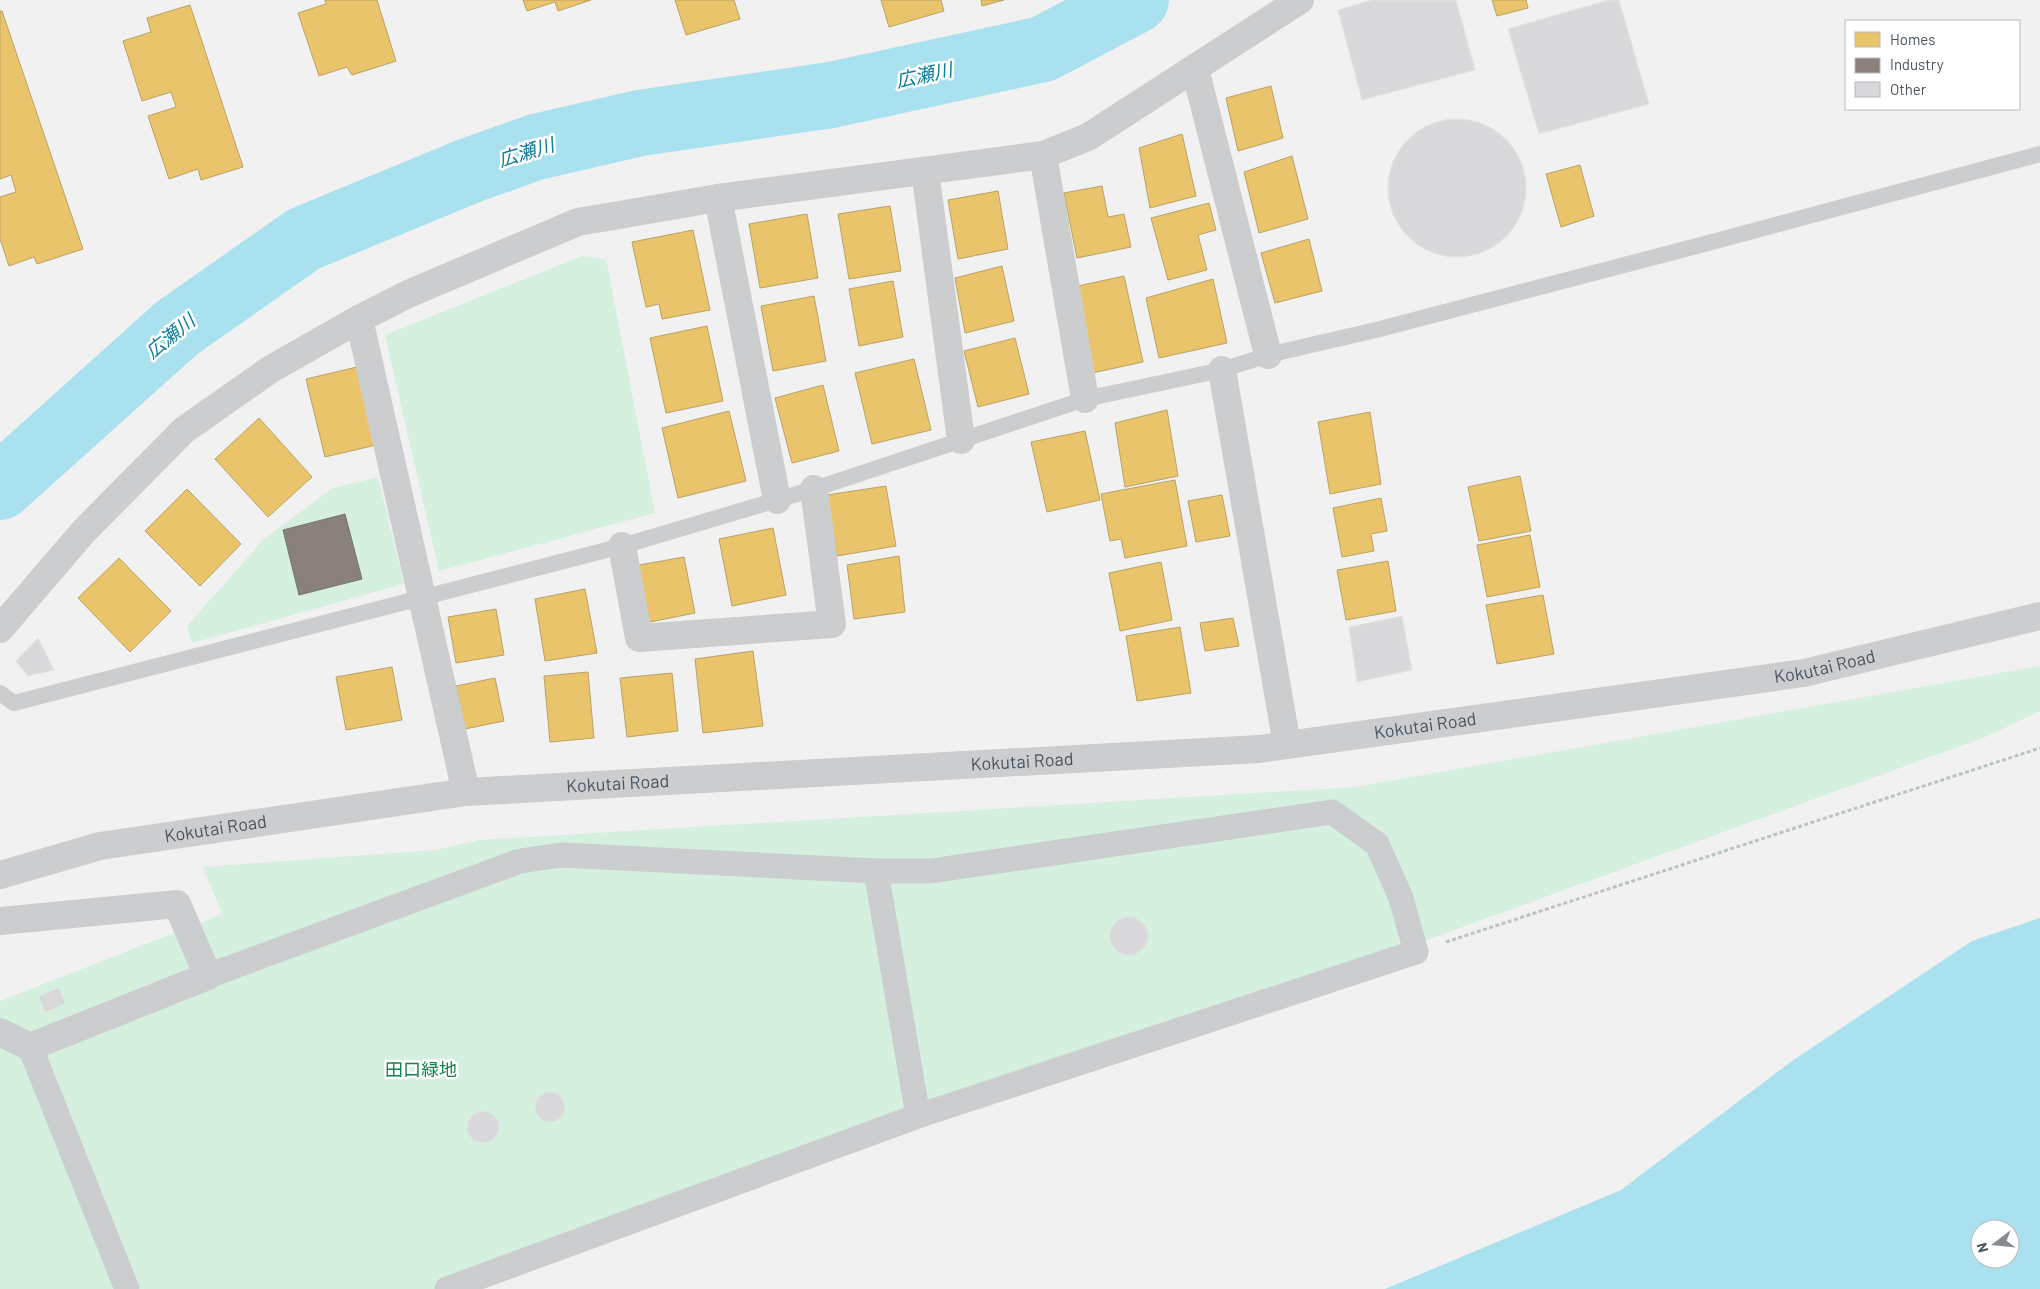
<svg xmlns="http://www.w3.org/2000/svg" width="2040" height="1289" font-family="Barlow,'Noto Sans JP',sans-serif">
<rect width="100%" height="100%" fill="#f2f1f1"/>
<g fill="#d5f0df">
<polygon points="582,256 606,259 655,513 439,571 385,335"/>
<polygon points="378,477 404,584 192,643 187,626 264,539 333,488"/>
<polygon points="2040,666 2040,711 1988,736 467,1289 0,1289 0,1001 222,914 203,867 435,850 479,840 1355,787"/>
</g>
<path fill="#aae1ef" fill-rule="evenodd" d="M2040,918V1289H1385L1621,1190L1792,1061L1972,941ZM1980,1229H2010V1259H1980Z"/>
<g fill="#e9c46a" stroke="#b9a266">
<polygon points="325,0 377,0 396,61 352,75 347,67 319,76 298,13 326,4"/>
<polygon points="523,0 591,0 558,11 555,2 527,11"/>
<polygon points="675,0 734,0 740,19 686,35"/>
<polygon points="881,0 941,0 944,11 889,27"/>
<polygon points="981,0 1004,0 982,6"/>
<polygon points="1492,0 1526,0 1528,8 1497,16"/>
<polygon points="190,5 243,167 201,180 198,169 169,179 148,116 176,107 171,92 142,101 123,41 151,32 147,18"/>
<polygon points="0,11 2,11 83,249 37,264 34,257 9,266 0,239 0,197 16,192 11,175 0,179"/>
<polygon points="1271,86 1283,138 1238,151 1226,98"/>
<polygon points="1182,134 1196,196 1150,208 1139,148"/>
<polygon points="1292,156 1308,219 1259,233 1244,172"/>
<polygon points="1580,165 1594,216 1561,227 1546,174"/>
<polygon points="1102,186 1108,217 1124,214 1131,247 1077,258 1064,193"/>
<polygon points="998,191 1008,249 958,259 948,200"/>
<polygon points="1209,203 1216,230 1198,235 1207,270 1168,280 1151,218"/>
<polygon points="890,206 901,271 849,279 838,214"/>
<polygon points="807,214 818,278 760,288 749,224"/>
<polygon points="693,230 710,310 662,319 659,304 646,307 632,242"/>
<polygon points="1309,239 1322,291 1275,303 1261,253"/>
<polygon points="1002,266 1014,321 965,333 955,278"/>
<polygon points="1124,276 1143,362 1092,373 1073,287"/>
<polygon points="1213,279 1227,343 1159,358 1146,298"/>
<polygon points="893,281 903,337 859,346 849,289"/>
<polygon points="814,296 826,361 773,371 761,306"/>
<polygon points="707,326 723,401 666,413 650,338"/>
<polygon points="1015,338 1029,394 978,407 964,351"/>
<polygon points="914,359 931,430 872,444 855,373"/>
<polygon points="357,367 376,445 325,457 306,379"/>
<polygon points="823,385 839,451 792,463 775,398"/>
<polygon points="1167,410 1178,476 1125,487 1115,423"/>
<polygon points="729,411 746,481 678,498 662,428"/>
<polygon points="1370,412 1381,484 1330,494 1318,422"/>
<polygon points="259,418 312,477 268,517 215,459"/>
<polygon points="1085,431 1100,500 1047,512 1031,442"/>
<polygon points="1520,476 1531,531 1479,541 1468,487"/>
<polygon points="1175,480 1187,546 1125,558 1121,539 1110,541 1101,494"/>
<polygon points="886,486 896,546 837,556 827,495"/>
<polygon points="187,489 241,544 200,586 145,531"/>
<polygon points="1222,495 1230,536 1196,542 1188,501"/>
<polygon points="1381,498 1387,531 1371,534 1374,551 1342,557 1333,508"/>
<polygon points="773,528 786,595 732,606 719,539"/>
<polygon points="1530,535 1540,587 1487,597 1477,545"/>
<polygon points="899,556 905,612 854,619 847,565"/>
<polygon points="684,557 695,613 645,623 634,566"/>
<polygon points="119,558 171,611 130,652 78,598"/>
<polygon points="1388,561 1396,611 1346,620 1337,570"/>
<polygon points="1161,562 1172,620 1120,631 1109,573"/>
<polygon points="585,589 597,653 545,661 535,599"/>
<polygon points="1543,595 1554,654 1497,664 1486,605"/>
<polygon points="496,609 504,655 456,663 448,617"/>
<polygon points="1233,618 1239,646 1205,651 1200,623"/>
<polygon points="1180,627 1191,693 1137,701 1126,636"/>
<polygon points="753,651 763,726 703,733 695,659"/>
<polygon points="392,667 402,720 346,730 336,677"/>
<polygon points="588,672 594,738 550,742 544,676"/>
<polygon points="672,673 678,731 627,737 620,678"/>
<polygon points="495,678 504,721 465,729 456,686"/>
</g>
<polygon fill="#8a817c" stroke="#767473" points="345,514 362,579 299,595 283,530"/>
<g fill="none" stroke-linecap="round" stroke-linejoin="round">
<polyline stroke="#aae1ef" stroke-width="66" points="0,487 177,328 304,239 471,170 536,147 640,123 831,95 1043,49 1136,0"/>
</g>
<g fill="#d9d9db" stroke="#e3e3e4">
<polygon points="1372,0 1456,0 1475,70 1362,100 1338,10"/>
<polygon points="1608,0 1619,0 1649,104 1539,134 1508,29"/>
<circle cx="1457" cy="188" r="69"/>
<polygon points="1402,616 1412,670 1357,682 1349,627"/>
<polygon points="38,638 54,670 28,676 16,661"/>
<circle cx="1129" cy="936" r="19"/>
<polygon points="59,988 65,1004 45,1012 39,996"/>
<circle cx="550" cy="1107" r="15"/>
<circle cx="483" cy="1127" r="16"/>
</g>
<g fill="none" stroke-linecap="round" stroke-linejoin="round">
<polyline stroke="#b9c5c1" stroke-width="3" stroke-dasharray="4 2.5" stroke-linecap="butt" points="1446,942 2040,748"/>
<polyline stroke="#cbcdcf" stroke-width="16" points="0,693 14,703 622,546 814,489 1085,399 1222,370 1268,355 1376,330 1693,247 2040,154"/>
<g stroke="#cbcdcf" stroke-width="25">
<polyline points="876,871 918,1116"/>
<polyline points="208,976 520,861 562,855 876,871 931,871 1332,812 1377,844 1401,898 1416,952 918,1116 447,1289"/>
<polyline points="30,1047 127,1289"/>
</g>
<g stroke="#cbcdcf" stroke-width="28">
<polyline points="1195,69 1268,355"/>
<polyline points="1043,155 1085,399"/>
<polyline points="925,171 961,440"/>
<polyline points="718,198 777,500"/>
<polyline points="359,319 466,792"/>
<polyline points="1222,370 1287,745"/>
<polyline points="622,546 639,638 832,624 814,489"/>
<polyline points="0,629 84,531 184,430 271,369 359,319 408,294 578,222 718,198 1043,155 1088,137 1300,0"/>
<polyline points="0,921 177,904 208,976 30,1047 0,1032"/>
</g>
<path stroke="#cbcdcf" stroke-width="28" id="s1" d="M0,875L100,846L466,792L1259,749L1804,673L2040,616"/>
</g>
<g text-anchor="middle" stroke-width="5" stroke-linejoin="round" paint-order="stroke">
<g font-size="18" fill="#48545e" stroke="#fff">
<text dy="6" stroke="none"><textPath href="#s1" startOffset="1840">Kokutai Road</textPath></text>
<text dy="6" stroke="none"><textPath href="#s1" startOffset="1436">Kokutai Road</textPath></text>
<text dy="6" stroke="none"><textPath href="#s1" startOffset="1031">Kokutai Road</textPath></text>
<text dy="6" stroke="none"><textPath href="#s1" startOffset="626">Kokutai Road</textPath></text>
<text dy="6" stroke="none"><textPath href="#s1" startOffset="221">Kokutai Road</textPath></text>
</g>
<g font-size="18" fill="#15834b" stroke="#fff">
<text x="421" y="1076">田口緑地</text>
</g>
<g font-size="19" font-style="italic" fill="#0a7b98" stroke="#fff">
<text transform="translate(924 75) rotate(-12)" y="7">広瀬川</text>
<text transform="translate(526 152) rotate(-17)" y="7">広瀬川</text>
<text transform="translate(170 336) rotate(-39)" y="7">広瀬川</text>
</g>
</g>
<rect x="1845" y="20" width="175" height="90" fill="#ffffff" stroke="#b6bbbf"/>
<rect x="1855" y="32" width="25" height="15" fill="#e9c46a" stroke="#b6bbbf"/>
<text x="1890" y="45" font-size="15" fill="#48545e">Homes</text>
<rect x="1855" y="58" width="25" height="15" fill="#8a817c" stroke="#b6bbbf"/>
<text x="1890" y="70" font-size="15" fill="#48545e">Industry</text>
<rect x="1855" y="82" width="25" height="15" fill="#d9d9db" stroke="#b6bbbf"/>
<text x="1890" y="95" font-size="15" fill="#48545e">Other</text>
<g transform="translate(1995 1244) rotate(254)"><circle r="24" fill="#ffffff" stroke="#b6bbbf"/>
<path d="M0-4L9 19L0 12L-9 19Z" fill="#848b91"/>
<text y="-8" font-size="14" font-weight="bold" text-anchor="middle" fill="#48545e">N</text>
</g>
</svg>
